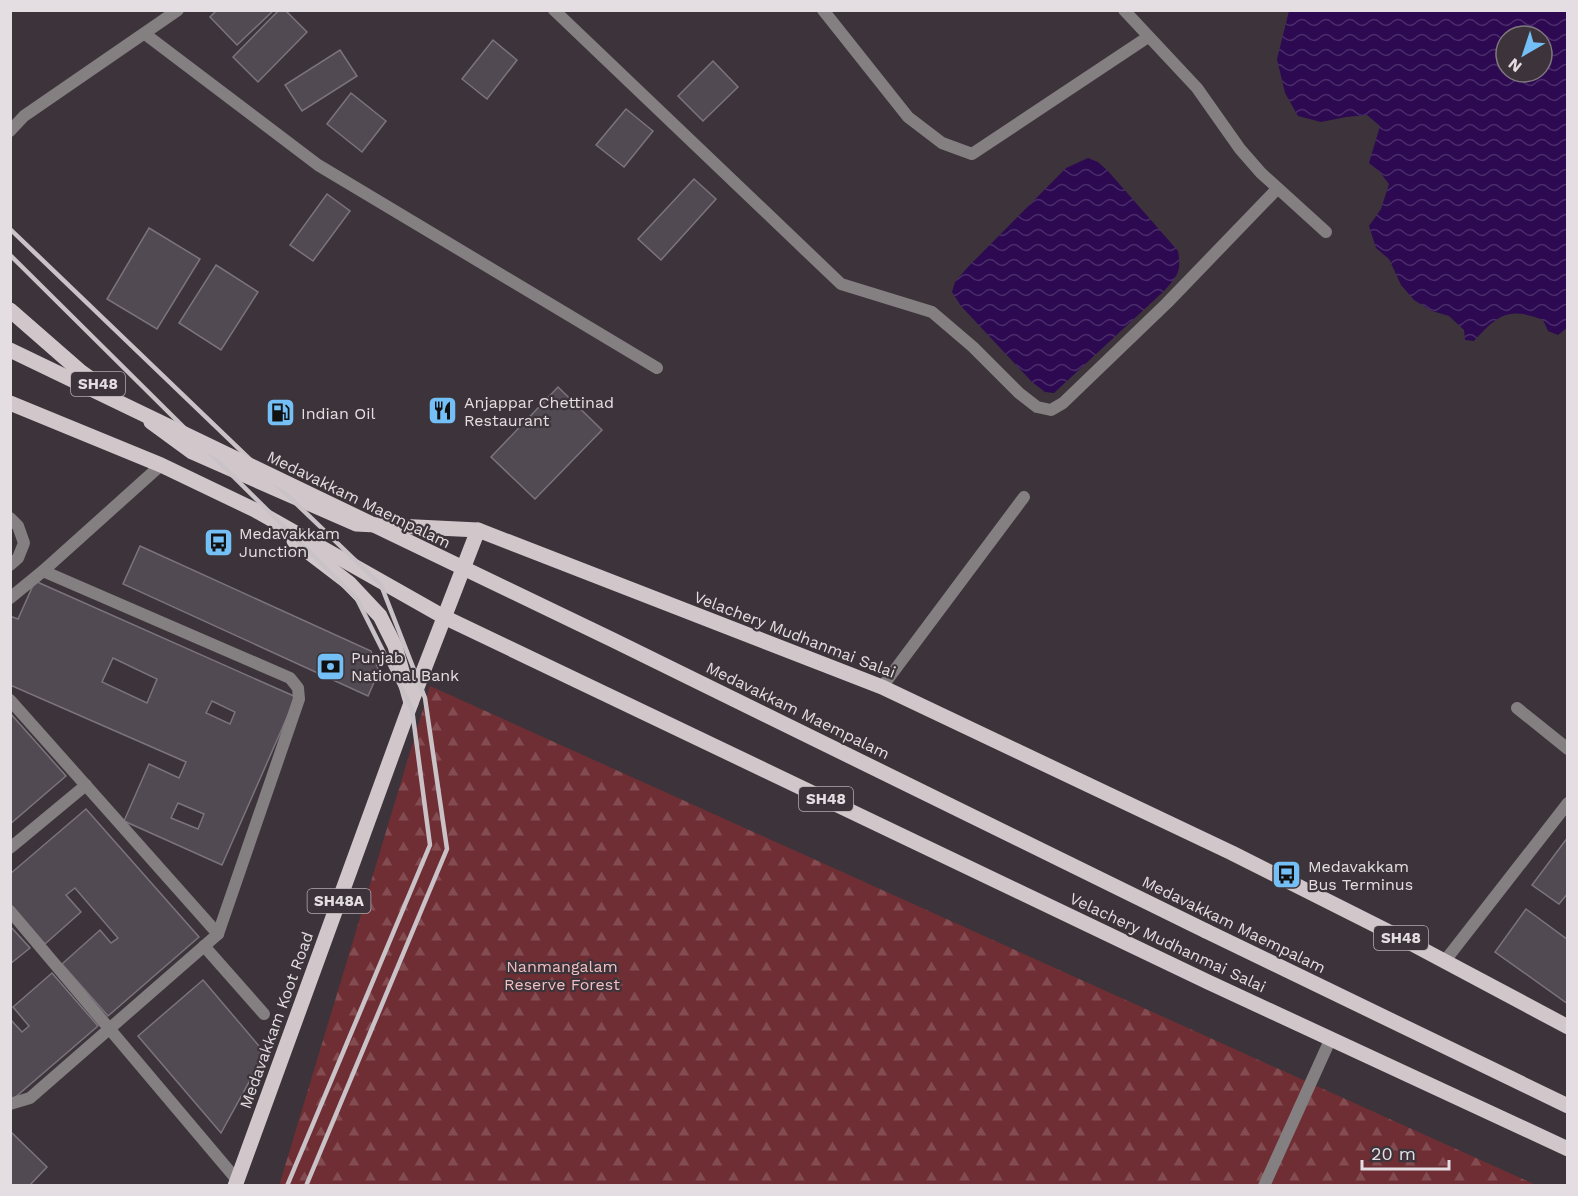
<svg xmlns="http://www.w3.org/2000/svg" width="1578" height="1196" font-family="'Work Sans',sans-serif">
<defs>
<pattern id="forest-firs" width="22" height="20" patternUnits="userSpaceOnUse" patternTransform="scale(1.5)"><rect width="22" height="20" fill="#6f2e34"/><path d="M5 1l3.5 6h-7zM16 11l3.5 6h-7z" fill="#834c51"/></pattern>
<pattern id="water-waves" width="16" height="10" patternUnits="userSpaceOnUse" patternTransform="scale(1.5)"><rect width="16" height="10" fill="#2c0951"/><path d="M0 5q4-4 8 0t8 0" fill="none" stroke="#4a2c6a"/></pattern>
</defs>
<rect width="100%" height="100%" fill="#3c343a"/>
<polygon fill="url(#forest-firs)" points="430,686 1536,1185 279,1186"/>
<g fill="url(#water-waves)" fill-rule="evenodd">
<path d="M1289,11H1567L1568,327L1558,335L1548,331L1543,320C1509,306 1497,315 1474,341L1465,340L1464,330L1449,316L1432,311L1414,300L1401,285L1389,259L1376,248L1369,226L1381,209L1389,184L1379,171L1369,163L1380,126L1367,115L1346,117L1321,122L1298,116L1285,93L1277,59ZM1506,36H1542V72H1506Z"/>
<path d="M1088,158L1098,162L1108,171L1178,251C1182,272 1177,276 1164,291L1054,393L1045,392L1032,382L961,306L952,292L955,282L967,268L1066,168Z"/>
</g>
<g fill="#514a52" stroke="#7b747d" stroke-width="1.5" fill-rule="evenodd">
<polygon points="217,10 274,10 237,45 210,17"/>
<polygon points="279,10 285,10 307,32 258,82 233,57"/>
<polygon points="493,40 517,60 487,99 462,79"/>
<polygon points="340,50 357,76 302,111 285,85"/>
<polygon points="713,61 738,87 703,121 678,96"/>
<polygon points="351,93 386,121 362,152 327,124"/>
<polygon points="626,109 653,131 624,167 596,145"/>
<polygon points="694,179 716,199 661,260 638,239"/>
<polygon points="327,194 350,211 313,261 290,245"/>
<polygon points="149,228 200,259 157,329 107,299"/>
<polygon points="216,265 258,292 221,350 179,323"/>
<polygon points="558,387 602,430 535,499 491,457"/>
<polygon points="140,546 371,651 379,671 368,696 123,584"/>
<path d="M35,581L296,697L222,865L124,821L149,764L179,778L186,762L10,685V616L18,619ZM113,658L157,679L147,703L102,682ZM212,701L235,712L230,724L206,713ZM178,803L204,814L198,829L171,818Z"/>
<polygon points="10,713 66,776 10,824"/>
<polygon points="86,809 199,937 108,1016 62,964 100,930 111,943 118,938 75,888 66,895 81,912 45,944 10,904 10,874"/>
<polygon points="1568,837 1568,893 1559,904 1532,885"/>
<polygon points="1526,909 1568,940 1568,1004 1495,952"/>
<polygon points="10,926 30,948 10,964"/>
<polygon points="52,973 98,1026 12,1100 10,1098 10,1019 22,1032 29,1026 13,1007"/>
<polygon points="203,980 265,1053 221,1133 138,1036"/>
<polygon points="10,1131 47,1167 29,1186 10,1186"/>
</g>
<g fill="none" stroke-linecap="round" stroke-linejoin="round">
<g stroke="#847f80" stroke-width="12">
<polyline points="882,687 1024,497"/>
<polyline points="1264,1186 1331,1038"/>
</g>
<g stroke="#847f80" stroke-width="12">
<polyline points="554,10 841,284 932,312 973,347 1019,393 1037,407 1051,410 1063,403 1167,303 1277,189"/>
<polyline points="823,10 908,117 942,143 972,154 1148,37"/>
<polyline points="1124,10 1197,88 1240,149 1261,173 1326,232"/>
<polyline points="145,34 318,165 657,368"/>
<polyline points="10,131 24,116 178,10"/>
<polyline points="10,518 18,526 24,543 18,558 10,565"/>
<polyline points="10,598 43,571 161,465"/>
<polyline points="10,700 218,934"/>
<polyline points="1517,708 1568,749"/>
<polyline points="10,848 86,785"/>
<polyline points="10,911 237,1180"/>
<polyline points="204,946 264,1014"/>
<polyline points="1444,962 1568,803"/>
<polyline points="10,1104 30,1098 218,934 299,699 298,688 290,678 43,571"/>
</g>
<g stroke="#d1c6c9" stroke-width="15">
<polyline points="10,310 81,372 115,396"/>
<polyline points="10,403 161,465 255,510 444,617 1208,982 1568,1149"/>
<polyline points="151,422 192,452 356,524 478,530 882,687 1232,853 1401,938 1568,1027"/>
<polyline points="294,541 349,583 380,616 395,646 411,703"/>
<polyline points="1206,931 1568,1106"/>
<polyline points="235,1186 411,703 478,530"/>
</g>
<g stroke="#c9c3c7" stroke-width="4.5">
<polyline points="10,229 381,585 425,698 447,849 306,1186"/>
<polyline points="10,255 357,599 412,709 430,845 287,1186"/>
</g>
<polyline stroke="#d1c6c9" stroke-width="15" points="10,350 613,640 1206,931"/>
</g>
<defs>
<symbol id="restaurant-square" viewBox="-11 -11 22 22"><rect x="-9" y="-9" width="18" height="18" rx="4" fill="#74c0f6" stroke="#3c343a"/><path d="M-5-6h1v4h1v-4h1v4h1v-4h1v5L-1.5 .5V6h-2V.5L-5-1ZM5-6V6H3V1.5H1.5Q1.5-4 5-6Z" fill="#111"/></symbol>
<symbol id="fuel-square" viewBox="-11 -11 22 22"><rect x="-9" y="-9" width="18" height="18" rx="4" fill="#74c0f6" stroke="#3c343a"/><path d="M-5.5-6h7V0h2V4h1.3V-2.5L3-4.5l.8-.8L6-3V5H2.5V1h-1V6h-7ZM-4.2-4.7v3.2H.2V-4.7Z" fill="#111"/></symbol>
<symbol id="bus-square" viewBox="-11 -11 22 22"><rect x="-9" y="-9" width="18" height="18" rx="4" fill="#74c0f6" stroke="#3c343a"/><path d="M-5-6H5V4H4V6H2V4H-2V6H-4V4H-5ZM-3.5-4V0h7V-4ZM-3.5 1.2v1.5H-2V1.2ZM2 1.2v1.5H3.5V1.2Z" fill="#111"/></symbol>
<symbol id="bank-square" viewBox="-11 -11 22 22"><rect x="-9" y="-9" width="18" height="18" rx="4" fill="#74c0f6" stroke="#3c343a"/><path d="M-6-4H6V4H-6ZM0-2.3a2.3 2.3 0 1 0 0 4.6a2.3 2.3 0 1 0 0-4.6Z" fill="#111"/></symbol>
</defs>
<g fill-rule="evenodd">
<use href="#restaurant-square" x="426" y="394" width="33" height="33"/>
<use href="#fuel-square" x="264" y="396" width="33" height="33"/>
<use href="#bus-square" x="202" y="526" width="33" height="33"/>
<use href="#bank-square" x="314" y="650" width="33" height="33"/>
<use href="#bus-square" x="1270" y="858" width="33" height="33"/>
</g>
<g text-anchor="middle" stroke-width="4.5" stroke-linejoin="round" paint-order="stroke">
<g fill="#3c343a" stroke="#b2abb0" stroke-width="1.5">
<rect x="71" y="372" width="54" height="24" rx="4.5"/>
<rect x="799" y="787" width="54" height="24" rx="4.5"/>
<rect x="307.5" y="889" width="63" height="24" rx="4.5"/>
<rect x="1374" y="926" width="54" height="24" rx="4.5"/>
</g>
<g font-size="15" font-weight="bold" fill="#e4dee2">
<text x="98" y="389">SH48</text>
<text x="826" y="804">SH48</text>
<text x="339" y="906">SH48A</text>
<text x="1401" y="943">SH48</text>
</g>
<g font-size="16" fill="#e4dee2" stroke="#3c343a" text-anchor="start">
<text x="464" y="408">Anjappar Chettinad<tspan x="464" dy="18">Restaurant</tspan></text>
<text x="301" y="419">Indian Oil</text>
<text x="239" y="539">Medavakkam<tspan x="239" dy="18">Junction</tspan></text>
<text x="351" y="663">Punjab<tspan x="351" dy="18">National Bank</tspan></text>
<text x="1308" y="872">Medavakkam<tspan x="1308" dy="18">Bus Terminus</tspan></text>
</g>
<g font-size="16" fill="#e4dee2" stroke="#3c343a">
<text transform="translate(359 499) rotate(26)" y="6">Medavakkam Maempalam</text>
<text transform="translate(795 634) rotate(21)" y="6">Velachery Mudhanmai Salai</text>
<text transform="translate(798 710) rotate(26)" y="6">Medavakkam Maempalam</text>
<text transform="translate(1234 924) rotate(26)" y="6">Medavakkam Maempalam</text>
<text transform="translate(1168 942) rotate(25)" y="6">Velachery Mudhanmai Salai</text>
<text transform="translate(276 1020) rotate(-70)" y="6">Medavakkam Koot Road</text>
</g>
<g font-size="16" fill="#f3bfc0" stroke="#3c343a">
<text x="562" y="972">Nanmangalam<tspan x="562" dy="18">Reserve Forest</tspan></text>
</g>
</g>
<rect width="1578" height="1196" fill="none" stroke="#e4dee2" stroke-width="24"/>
<g transform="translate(1524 54) rotate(219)"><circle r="28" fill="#3c343a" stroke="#7f787d" stroke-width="1.5"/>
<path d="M0-4.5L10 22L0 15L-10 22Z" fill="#74c0f6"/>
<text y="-9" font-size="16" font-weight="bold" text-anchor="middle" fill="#e4dee2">N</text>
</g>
<path d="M1362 1160v9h87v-9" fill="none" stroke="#e4dee2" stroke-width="3"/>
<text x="1371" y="1160" font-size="18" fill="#e4dee2" stroke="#3c343a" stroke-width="4.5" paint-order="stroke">20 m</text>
</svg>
